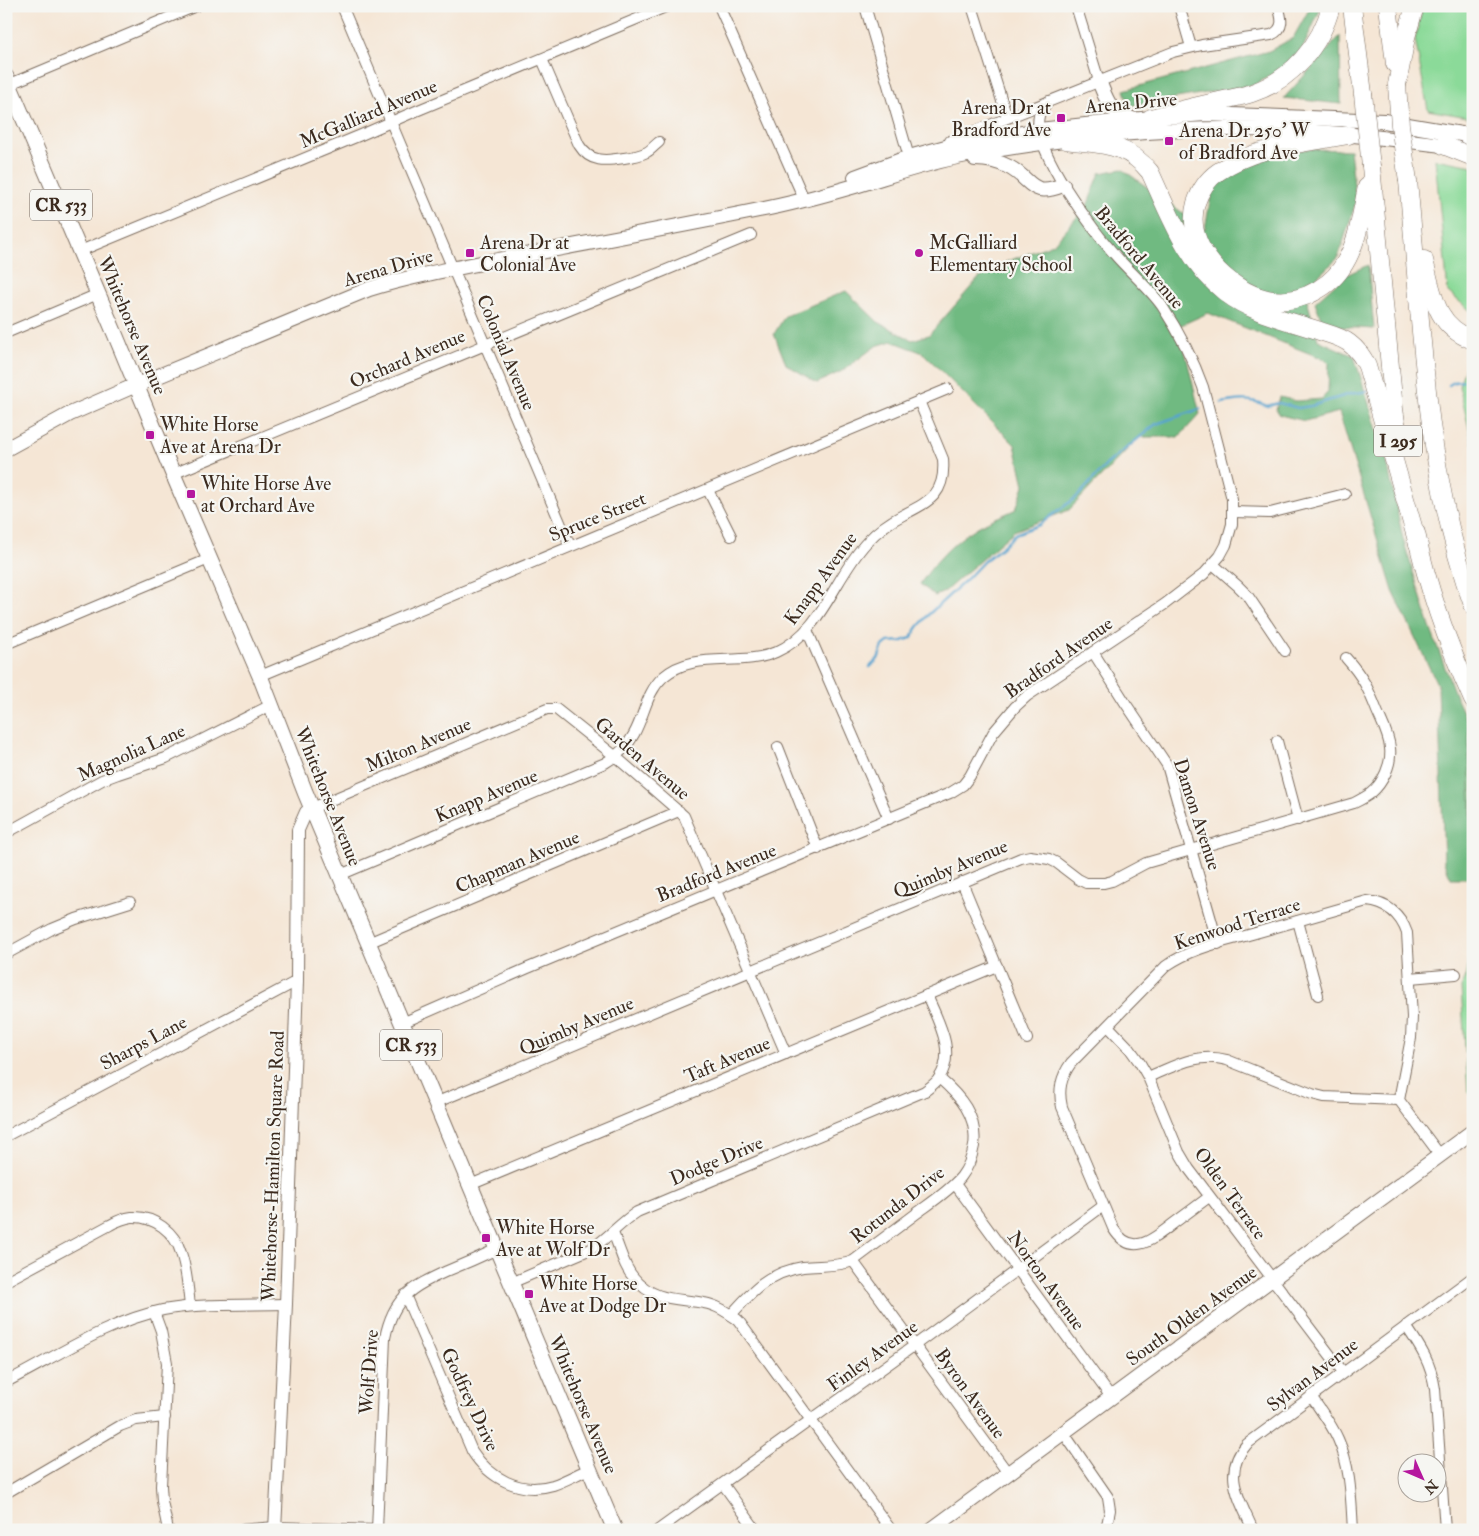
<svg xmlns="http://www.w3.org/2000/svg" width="1479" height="1536" font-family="'IM FELL Double Pica',serif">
<rect width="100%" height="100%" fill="#f6f6f2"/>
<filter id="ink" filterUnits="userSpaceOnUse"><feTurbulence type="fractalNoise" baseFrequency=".02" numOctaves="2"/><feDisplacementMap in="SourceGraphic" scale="10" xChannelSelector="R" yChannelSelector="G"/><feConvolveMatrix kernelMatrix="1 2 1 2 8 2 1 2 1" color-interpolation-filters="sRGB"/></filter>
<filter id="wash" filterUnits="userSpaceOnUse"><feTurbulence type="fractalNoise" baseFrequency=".0096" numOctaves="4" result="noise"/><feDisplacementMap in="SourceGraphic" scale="20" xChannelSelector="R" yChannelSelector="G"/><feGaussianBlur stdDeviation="1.12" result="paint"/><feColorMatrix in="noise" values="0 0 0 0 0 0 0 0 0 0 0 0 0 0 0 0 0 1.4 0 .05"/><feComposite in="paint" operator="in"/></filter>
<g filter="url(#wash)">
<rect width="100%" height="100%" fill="#f5e6d5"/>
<g fill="#8bda99" stroke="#63825c">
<polygon points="1423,6 1473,6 1473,118 1428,110 1415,39"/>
<polygon points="1435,159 1473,166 1473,313 1448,292"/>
<polygon points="1473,343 1473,445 1459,386"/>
<polygon points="1468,723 1473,733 1473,857"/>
<polygon points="1473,933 1473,1097 1468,1091 1461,988 1465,979"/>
</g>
<g fill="#70ba81" stroke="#567250">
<polygon points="1311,6 1321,6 1320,10 1303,48 1287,66 1254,85 1129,106 1124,90 1269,51 1293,38"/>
<polygon points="1340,36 1341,104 1284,98"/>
<path d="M1307,149L1350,150L1356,202L1338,258L1304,289L1318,340L1354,356L1387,462L1403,539L1430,627L1456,697L1468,723L1473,878H1451L1444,863L1438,686L1393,591L1339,412L1305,421L1280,415L1276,409L1280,397L1296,401L1322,399L1328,392L1329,363L1326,360L1208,313L1179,326L1200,414L1179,437H1139L1069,510L1014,531L944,592L935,596L920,584C934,563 952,543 973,530C986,521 1002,516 1016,509L1024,485L1015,445L923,353L892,341L876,346L842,371L817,383L786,364L774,334L785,316L846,291L878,322L912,340L929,335L978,279L1006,262L1053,244L1087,206L1100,173L1122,169L1205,229L1213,184L1262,156Z"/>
<polygon points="1368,265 1374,329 1324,326 1315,302 1344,276"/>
</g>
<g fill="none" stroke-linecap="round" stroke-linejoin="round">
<g stroke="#56a3cf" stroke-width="2.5">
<polyline points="1449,385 1454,382 1473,380"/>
<path d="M1222,403C1238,400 1251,398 1267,406L1279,403L1298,408L1311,406L1350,394L1368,391"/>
<polyline points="870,667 878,659 883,646 888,642 902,641 911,638 918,627 929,614 966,580 984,561 1001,548 1015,534 1039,525 1078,496 1107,464 1156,424 1200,409"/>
</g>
</g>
</g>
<g filter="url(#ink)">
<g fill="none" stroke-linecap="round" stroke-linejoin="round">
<defs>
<g id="minor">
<polyline points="342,6 570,546"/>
<polyline points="719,6 804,199"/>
<polyline points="865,6 909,157"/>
<polyline points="972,6 1007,117"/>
<polyline points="1076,6 1099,81"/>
<polyline points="1179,6 1191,47"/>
<path d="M542,59L579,145C590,163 606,161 624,158C632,157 639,156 647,152C651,150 655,145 659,142"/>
<polyline points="10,84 196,6"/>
<path d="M950,141L1173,52L1202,45L1271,35C1285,29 1282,18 1278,6"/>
<polyline points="80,251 361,135 416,111 668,6"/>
<polyline points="6,333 98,294"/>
<polyline points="173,474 751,235"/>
<polyline points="708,490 731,536"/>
<polyline points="1233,512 1270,513 1345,494"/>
<polyline points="1214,565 1238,586 1248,596 1285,651"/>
<polyline points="807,630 889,819"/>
<polyline points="6,644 209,559"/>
<polyline points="1093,652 1126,704 1167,765 1218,944"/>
<polyline points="260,676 948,389"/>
<polyline points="1277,741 1298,820"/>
<polyline points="778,747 818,849"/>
<polyline points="312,808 547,709 556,709 616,757 684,816 786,1054"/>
<polyline points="6,833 102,780 118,774 166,758 271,705"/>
<path d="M340,875L605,763C617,756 628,746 634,734C645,714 646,693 663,677C695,649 740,668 776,652C823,631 834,577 867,542C877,531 889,522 903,515C930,501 946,494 943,459L919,401"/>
<polyline points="962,882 1027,1039"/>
<polyline points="1298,921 1318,995"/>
<polyline points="368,943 679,811"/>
<polyline points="6,954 52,929 76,919 130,902"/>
<polyline points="1410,978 1456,974"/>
<path d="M402,1023L528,968L950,793L963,785L970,776L993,733L1015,707L1027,696L1165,604L1204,574L1220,556L1226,545L1232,524V499L1203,387C1193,359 1179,332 1162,306C1149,288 1131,273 1116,256C1094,232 1031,148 1039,116C1040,110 1045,105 1049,101"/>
<polyline points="1108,1026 1130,1049 1140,1063 1148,1077 1179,1152 1189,1169 1343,1372"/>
<path d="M1148,1077C1175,1066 1197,1052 1227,1060L1312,1094L1324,1097L1399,1100"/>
<path d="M435,1103L1021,858L1030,856L1049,859L1057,863L1078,879L1086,883H1104L1112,881L1146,863L1354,803C1360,800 1366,797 1371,793C1383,783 1392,764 1390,748C1389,735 1382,723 1377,711C1368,688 1363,677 1346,658"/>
<polyline points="6,1136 297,981"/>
<polyline points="955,1184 1111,1397"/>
<polyline points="470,1185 997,966"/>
<path d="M1209,1197C1197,1206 1186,1214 1174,1223C1153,1239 1132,1259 1113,1228L1062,1107C1058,1090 1061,1077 1071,1063L1166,966C1191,948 1223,942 1252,934C1290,923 1328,912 1367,901C1387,903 1400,913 1407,933L1412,1017L1411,1038L1399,1100L1440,1155"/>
<path d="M613,1233C620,1248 623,1266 634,1278C654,1302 678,1298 704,1303C717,1305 728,1313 738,1320L891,1530"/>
<polyline points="853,1261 1008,1473"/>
<path d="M6,1281L110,1225C117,1221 124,1218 132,1217C154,1216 175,1232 181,1253C187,1270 188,1289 190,1306"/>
<path d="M511,1283L591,1249C608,1238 620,1223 637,1212L925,1091C930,1087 936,1083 939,1078C957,1051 937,1020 927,995"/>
<path d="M405,1295L472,1451C489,1478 520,1495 553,1485C565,1481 577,1474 589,1469"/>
<polyline points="154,1312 161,1331 167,1363 161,1486 162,1501 168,1530"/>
<path d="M731,1315C752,1291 770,1272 803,1267C820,1265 837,1267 853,1261C874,1245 896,1229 917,1213C932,1202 949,1191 961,1177C968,1168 972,1157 974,1146C978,1116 960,1096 939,1078"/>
<path d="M1406,1326C1421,1348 1431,1363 1435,1389L1445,1530"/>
<path d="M6,1382C55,1357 109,1321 163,1310C203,1303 245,1305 286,1304"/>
<path d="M1311,1396C1320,1410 1331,1423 1338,1439C1351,1468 1351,1499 1353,1530"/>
<polyline points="1063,1432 1108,1497 1110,1510 1106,1530"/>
<polyline points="723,1484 756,1530"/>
<polyline points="6,1493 120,1426 136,1420 165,1417"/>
<polyline points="240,1530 275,1527 376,1530"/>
<path d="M377,1530L385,1338C393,1297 412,1287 447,1271C464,1264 480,1257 497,1249"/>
<polyline points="658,1530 915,1345 1103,1206"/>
<path d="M1253,1530C1240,1500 1221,1473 1247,1444L1473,1277"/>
</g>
<polyline id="tertiary" points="275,1530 286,1304 297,981 298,830 306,812 312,808"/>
<g id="secondary">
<path d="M1099,81C1108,103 1108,110 1132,119"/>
<path d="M975,159C987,159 998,161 1009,167C1033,180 1030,198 1063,185"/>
<polyline points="855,177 909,157 953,145 1039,130 1151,118 1205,114 1384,121 1473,136"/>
<path d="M6,449L70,414L127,389L369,289C415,275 462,267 509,258C592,242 676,227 759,210C791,204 824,195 855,186C892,175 929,162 967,155C1076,135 1187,124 1297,131C1349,133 1400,140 1451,146"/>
<polyline points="931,1530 1473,1131"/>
</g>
<polyline id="primary" points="6,77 115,334 173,474 260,676 305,792 615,1530"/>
<g id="motorway">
<polyline points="1352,6 1363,94"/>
<polyline points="1388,6 1395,64"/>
<polyline points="1397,85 1406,37 1415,6"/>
<path d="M1151,118C1172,112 1193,107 1215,102C1227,99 1240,97 1252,93C1291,80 1321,46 1331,6"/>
<path d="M1349,135C1305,143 1255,146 1218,172C1208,179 1200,191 1196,203C1183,246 1228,290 1267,299C1281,302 1295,300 1308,295C1321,289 1333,281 1341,269C1358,245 1361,215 1367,187"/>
<polyline points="1467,135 1473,134"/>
<path d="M1066,140C1101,145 1126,142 1150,172C1170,215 1187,263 1226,293C1252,313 1287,320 1317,330C1328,334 1340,336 1349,343C1357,349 1363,357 1367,366L1418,544"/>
<polyline points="1443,145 1473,157"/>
<polyline points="1371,166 1394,409 1399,443"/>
<path d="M1408,181C1422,322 1424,471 1473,605"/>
<path d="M1424,260C1433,295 1435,326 1473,340"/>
<path d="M1416,533C1428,590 1449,647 1473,700"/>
</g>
</defs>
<use href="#minor" stroke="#7c6c5e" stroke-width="12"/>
<use href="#tertiary" stroke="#7c6c5e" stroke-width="14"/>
<use href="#secondary" stroke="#7c6c5e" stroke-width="16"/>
<use href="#primary" stroke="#7c6c5e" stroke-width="17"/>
<use href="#motorway" stroke="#7c6c5e" stroke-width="19"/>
<use href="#minor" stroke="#fff" stroke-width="10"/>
<use href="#tertiary" stroke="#fff" stroke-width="12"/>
<use href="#secondary" stroke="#fff" stroke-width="14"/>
<use href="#primary" stroke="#fff" stroke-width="15"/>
<use href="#motorway" stroke="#fff" stroke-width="18"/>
<defs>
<g id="motorway-bridge">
<polyline points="1397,85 1400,125 1408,181"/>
<polyline points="1363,94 1371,166"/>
</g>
</defs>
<use href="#motorway-bridge" stroke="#7c6c5e" stroke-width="19" stroke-linecap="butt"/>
<use href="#motorway-bridge" stroke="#fff" stroke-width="18"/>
</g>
</g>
<g fill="#b5179e" stroke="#f6f6f2" stroke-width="2">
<rect x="1056" y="113" width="10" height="10" rx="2.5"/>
<rect x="1164" y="136" width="10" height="10" rx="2.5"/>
<rect x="465" y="248" width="10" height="10" rx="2.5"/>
<circle cx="919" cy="253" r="5"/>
<rect x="145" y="430" width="10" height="10" rx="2.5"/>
<rect x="186" y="489" width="10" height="10" rx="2.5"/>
<rect x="481" y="1233" width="10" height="10" rx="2.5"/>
<rect x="524" y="1289" width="10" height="10" rx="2.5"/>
</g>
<g text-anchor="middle" stroke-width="4.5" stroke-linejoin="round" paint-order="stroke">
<g fill="#f6f6f2" stroke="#73675e" stroke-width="1">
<rect x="30" y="189.5" width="62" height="31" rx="4"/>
<rect x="1374" y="425.5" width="48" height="31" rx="4"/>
<rect x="380" y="1029.5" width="62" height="31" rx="4"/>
</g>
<g font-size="18" font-weight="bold" fill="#3b2a1e">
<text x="61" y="211">CR 533</text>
<text x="1398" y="447">I 295</text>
<text x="411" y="1051">CR 533</text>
</g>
<g font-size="19" fill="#3b2a1e" stroke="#f6f6f2">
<text transform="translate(1131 102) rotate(-5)" y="7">Arena Drive</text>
<text transform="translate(368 113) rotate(-23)" y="7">McGalliard Avenue</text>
<text transform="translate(1140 257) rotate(50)" y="7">Bradford Avenue</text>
<text transform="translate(388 267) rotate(-16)" y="7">Arena Drive</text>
<text transform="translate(133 325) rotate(67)" y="7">Whitehorse Avenue</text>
<text transform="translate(507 352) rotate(67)" y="7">Colonial Avenue</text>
<text transform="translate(407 358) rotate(-23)" y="7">Orchard Avenue</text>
<text transform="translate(597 516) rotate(-22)" y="7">Spruce Street</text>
<text transform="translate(820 578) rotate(-54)" y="7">Knapp Avenue</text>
<text transform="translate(1058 657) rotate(-35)" y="7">Bradford Avenue</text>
<text transform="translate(418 744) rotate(-23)" y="7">Milton Avenue</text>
<text transform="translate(131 752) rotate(-24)" y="7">Magnolia Lane</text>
<text transform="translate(643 758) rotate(40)" y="7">Garden Avenue</text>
<text transform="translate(486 795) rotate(-23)" y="7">Knapp Avenue</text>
<text transform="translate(329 796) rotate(68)" y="7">Whitehorse Avenue</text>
<text transform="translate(1198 814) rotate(72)" y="7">Damon Avenue</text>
<text transform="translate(517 861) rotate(-23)" y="7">Chapman Avenue</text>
<text transform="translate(950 868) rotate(-23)" y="7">Quimby Avenue</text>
<text transform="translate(716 872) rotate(-22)" y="7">Bradford Avenue</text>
<text transform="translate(1237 923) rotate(-18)" y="7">Kenwood Terrace</text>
<text transform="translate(576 1025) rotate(-23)" y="7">Quimby Avenue</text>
<text transform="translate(143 1042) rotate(-28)" y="7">Sharps Lane</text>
<text transform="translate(727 1059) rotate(-23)" y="7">Taft Avenue</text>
<text transform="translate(716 1160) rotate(-23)" y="7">Dodge Drive</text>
<text transform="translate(272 1166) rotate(-88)" y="7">Whitehorse-Hamilton Square Road</text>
<text transform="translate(1231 1193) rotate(54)" y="7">Olden Terrace</text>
<text transform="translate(897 1204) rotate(-38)" y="7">Rotunda Drive</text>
<text transform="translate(1047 1280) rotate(54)" y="7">Norton Avenue</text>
<text transform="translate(1191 1315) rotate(-36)" y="7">South Olden Avenue</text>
<text transform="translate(872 1355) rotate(-36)" y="7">Finley Avenue</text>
<text transform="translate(368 1372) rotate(-86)" y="7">Wolf Drive</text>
<text transform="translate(1312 1374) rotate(-37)" y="7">Sylvan Avenue</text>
<text transform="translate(971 1393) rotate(54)" y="7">Byron Avenue</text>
<text transform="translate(471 1399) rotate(65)" y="7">Godfrey Drive</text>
<text transform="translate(584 1404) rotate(67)" y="7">Whitehorse Avenue</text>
</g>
<g font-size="19" fill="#3b2a1e" stroke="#f6f6f2" text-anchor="start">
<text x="1051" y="114" text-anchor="end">Arena Dr at<tspan x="1051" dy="22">Bradford Ave</tspan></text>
<text x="1179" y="137">Arena Dr 250' W<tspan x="1179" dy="22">of Bradford Ave</tspan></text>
<text x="480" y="249">Arena Dr at<tspan x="480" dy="22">Colonial Ave</tspan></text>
<text x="929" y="249">McGalliard<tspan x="929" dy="22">Elementary School</tspan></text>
<text x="160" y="431">White Horse<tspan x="160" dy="22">Ave at Arena Dr</tspan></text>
<text x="201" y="490">White Horse Ave<tspan x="201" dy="22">at Orchard Ave</tspan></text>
<text x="496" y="1234">White Horse<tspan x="496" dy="22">Ave at Wolf Dr</tspan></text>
<text x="539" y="1290">White Horse<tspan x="539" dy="22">Ave at Dodge Dr</tspan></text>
</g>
</g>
<rect width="1479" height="1536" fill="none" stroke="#f6f6f2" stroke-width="25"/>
<g transform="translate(1422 1478) rotate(135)"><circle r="24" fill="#f6f6f2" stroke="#aba49d"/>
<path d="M0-4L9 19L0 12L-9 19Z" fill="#b5179e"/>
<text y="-8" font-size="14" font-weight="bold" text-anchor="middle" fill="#3b2a1e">N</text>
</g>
</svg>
